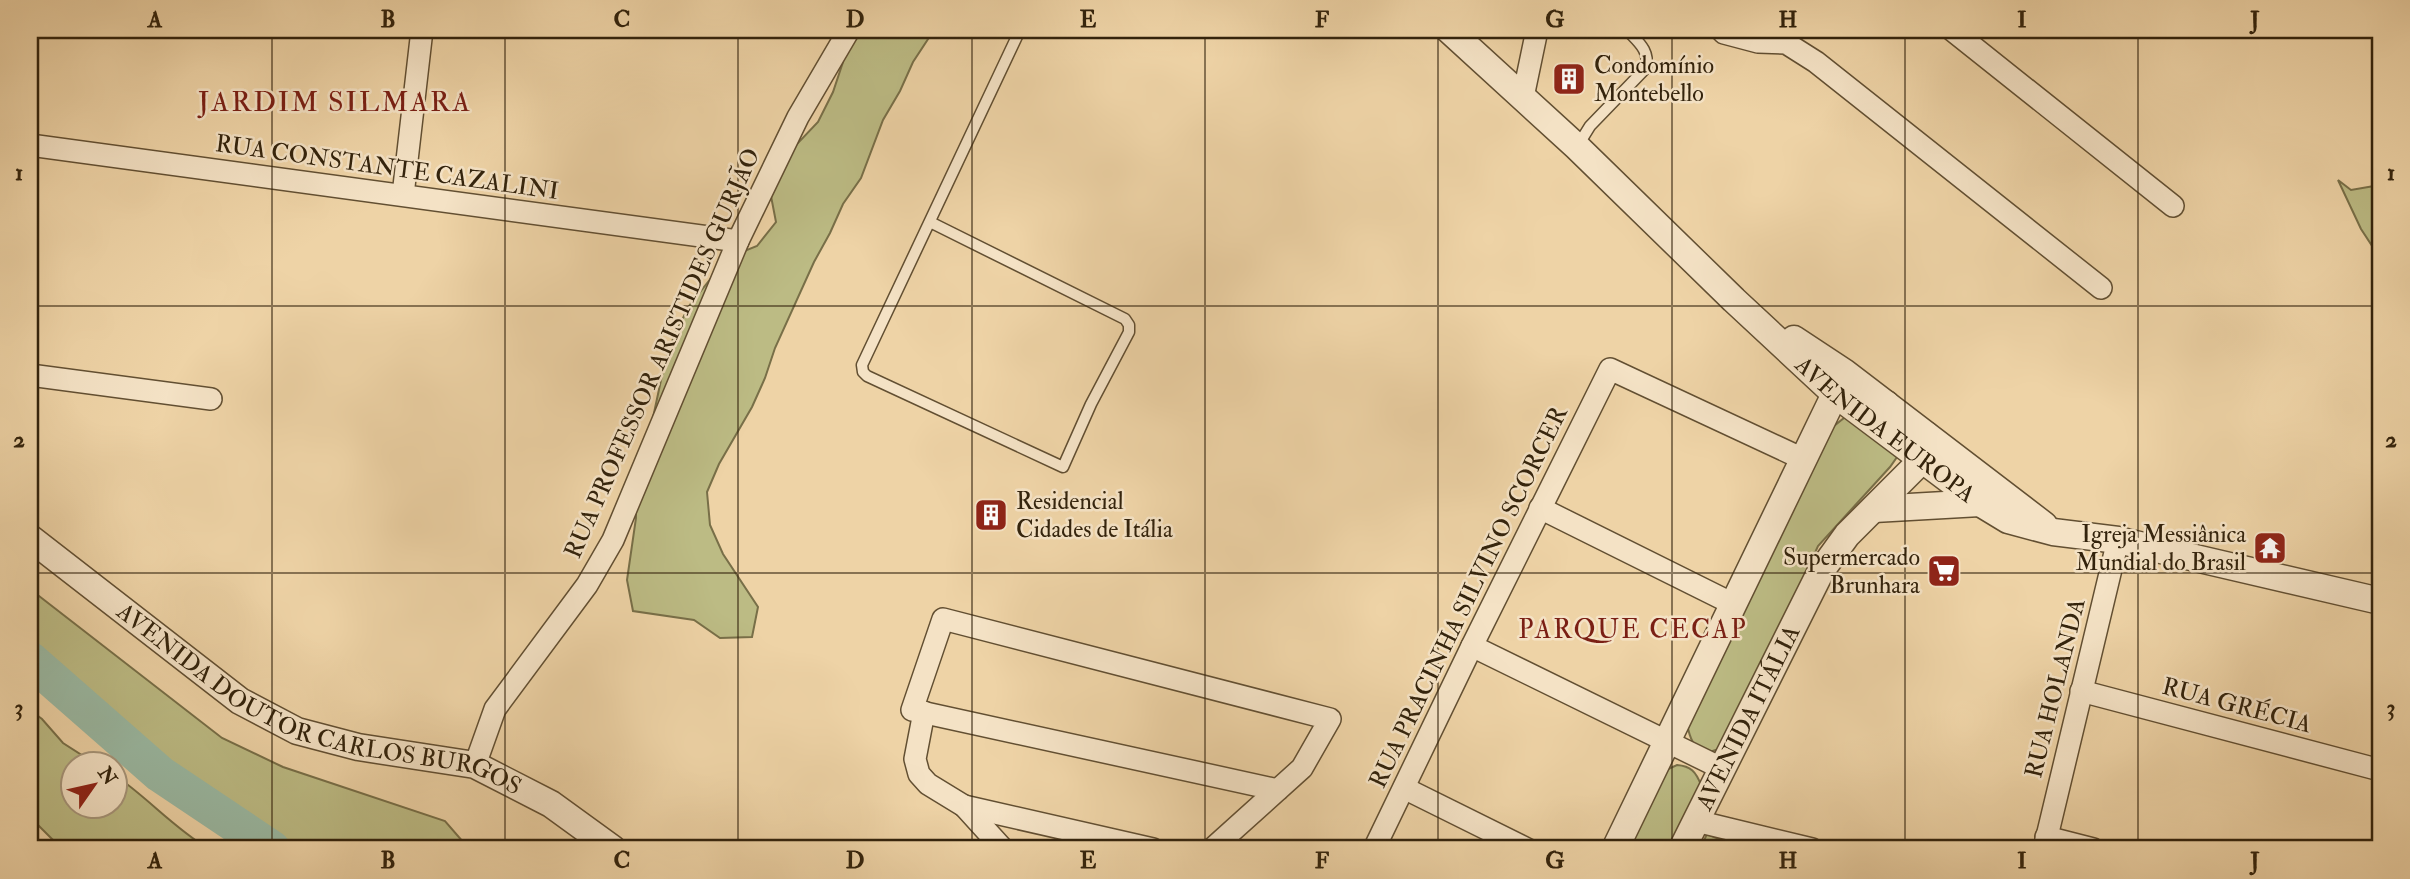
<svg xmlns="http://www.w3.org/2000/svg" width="2410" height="879" font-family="'IM FELL Double Pica',serif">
<rect width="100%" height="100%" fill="#eed3a6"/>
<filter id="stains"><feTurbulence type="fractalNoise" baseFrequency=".00286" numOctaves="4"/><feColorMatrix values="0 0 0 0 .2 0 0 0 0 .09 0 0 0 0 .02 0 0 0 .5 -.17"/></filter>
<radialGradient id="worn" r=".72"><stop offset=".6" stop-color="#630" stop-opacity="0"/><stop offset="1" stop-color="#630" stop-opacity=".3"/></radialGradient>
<g fill="#bcbb84" stroke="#786f48" stroke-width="2">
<polygon points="846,30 934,30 913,62 900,91 883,120 861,178 843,204 830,233 814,262 775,348 765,378 752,407 719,464 707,492 710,525 723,554 758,607 752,637 720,638 694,620 633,611 627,580 636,518 636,487 651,427 664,366 674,336 689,306 727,258 757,246 776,222 770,191 796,145 818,122 833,92 843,62"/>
<polygon points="2338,180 2351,190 2380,185 2380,258 2361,229"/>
<path d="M1849,414L1894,445L1897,457L1890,467L1818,546L1729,739L1719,749L1706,753C1693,747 1690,739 1687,724L1834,426Z"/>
<polygon points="30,589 222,738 283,767 445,821 464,843 465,849 261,849 242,838 194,800 137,767 90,726 53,674 30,652"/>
<path d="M30,710L42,719L63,743L94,763L74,764V806H116V776C148,798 175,829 209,849H62L30,817Z"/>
<path d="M1677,765C1691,766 1696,772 1701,785L1669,849H1626L1666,770Z"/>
<polygon points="1707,834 1726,842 1724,849 1700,849"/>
</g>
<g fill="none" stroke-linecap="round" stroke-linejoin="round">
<polyline stroke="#9ab9a3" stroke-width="37" points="30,660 160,774 272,849"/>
<defs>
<g id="service">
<path d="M1577,147L1590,126L1646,68C1650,50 1638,42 1627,30"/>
<polyline points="930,222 1125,319 1129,325 1129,332 1091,404 1063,467 867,376 863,372 862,365 1020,30"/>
</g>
<g id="minor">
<polyline points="1721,30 1724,33 1758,42 1786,43 1816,62 2101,288"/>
<polyline points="1952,30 2173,206"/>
<polyline points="1523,97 1537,30"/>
<polyline points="30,145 738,241"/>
<polyline points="403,195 422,30"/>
<polyline points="30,375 211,399"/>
<polyline points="1540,508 1733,604"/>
<polyline points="1472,646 1723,769"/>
<polyline points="2081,691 2380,770"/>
<polyline points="924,712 915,759 919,774 928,784 964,806 1003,849"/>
<polyline points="475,765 495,709 587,585 613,540 738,241 798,117 849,30"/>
<polyline points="1404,788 1527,849"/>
<polyline points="964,806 1153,849"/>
<polyline points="1696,821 1812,849"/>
<polyline points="2046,837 2093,849"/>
<polyline points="1212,849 1302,768 1330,719 943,619 912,710 1278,790"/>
<polyline points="1374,849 1472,646 1610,369 1803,459"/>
<polyline points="2044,849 2118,540"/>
</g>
<g id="tertiary">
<path id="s1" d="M1449,30L1577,147L1734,300L1835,394L1980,503L2008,520L2053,532L2118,540L2380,601"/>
<polyline points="1794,339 1844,372 2044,525"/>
<polyline points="1874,509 1980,503"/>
<path id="s2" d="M30,538L240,701L297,731L358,747L475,765L551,804L613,849"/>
<polyline points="1615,849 1835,394 1849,389 1886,404"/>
<path id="s3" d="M1682,849L1821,571L1847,535L1923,459L1927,449L1926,435"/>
</g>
</defs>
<use href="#service" stroke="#624f32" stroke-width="13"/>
<use href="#minor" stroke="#624f32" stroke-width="24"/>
<use href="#tertiary" stroke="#624f32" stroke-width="29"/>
<use href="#service" stroke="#f4e2c5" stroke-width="10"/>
<use href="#minor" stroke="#f4e2c5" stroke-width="21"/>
<use href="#tertiary" stroke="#f4e2c5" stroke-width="26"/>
</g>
<path fill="none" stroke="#33230c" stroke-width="2" stroke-opacity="0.55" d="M272,30V849M505,30V849M738,30V849M972,30V849M1205,30V849M1438,30V849M1672,30V849M1905,30V849M2138,30V849M30,306H2380M30,573H2380"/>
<defs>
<symbol id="building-square" viewBox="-11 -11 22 22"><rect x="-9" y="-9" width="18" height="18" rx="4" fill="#8f2418" stroke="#f4e2c5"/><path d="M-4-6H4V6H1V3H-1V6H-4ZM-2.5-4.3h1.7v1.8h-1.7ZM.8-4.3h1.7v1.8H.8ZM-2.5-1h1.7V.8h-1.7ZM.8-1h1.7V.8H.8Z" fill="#fff"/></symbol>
<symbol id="temple-square" viewBox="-11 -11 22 22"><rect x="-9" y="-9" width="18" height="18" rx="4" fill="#8f2418" stroke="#f4e2c5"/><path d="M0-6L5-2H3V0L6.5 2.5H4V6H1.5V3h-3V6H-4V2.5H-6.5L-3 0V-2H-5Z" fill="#fff"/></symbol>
<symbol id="supermarket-square" viewBox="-11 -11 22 22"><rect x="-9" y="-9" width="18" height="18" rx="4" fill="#8f2418" stroke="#f4e2c5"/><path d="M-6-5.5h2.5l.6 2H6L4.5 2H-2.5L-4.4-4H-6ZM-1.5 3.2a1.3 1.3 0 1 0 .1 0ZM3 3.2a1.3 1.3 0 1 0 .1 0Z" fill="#fff"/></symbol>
</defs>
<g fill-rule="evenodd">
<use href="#building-square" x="1550" y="60" width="38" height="38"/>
<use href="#building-square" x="972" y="496" width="38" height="38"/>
<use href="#temple-square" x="2251" y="529" width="38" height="38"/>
<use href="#supermarket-square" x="1925" y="552" width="38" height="38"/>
</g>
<g text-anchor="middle" stroke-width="5" stroke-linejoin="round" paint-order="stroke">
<g font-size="24" fill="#33230c" stroke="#f4e2c5" text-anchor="start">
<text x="1594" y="73">Condomínio<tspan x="1594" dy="28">Montebello</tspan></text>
<text x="1016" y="509">Residencial<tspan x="1016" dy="28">Cidades de Itália</tspan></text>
<text x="2246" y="542" text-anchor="end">Igreja Messiânica<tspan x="2246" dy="28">Mundial do Brasil</tspan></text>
<text x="1920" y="565" text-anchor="end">Supermercado<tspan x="1920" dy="28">Brunhara</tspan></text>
</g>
<g font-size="24" fill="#33230c" stroke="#f4e2c5">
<text transform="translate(387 167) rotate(8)" y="8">RUA CONSTANTE CAZALINI</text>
<text transform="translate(662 353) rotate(-66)" y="8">RUA PROFESSOR ARISTIDES GURJÃO</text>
<text dy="8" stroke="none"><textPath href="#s1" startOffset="592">AVENIDA EUROPA</textPath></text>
<text transform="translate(1468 597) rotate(-64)" y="8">RUA PRACINHA SILVINO SCORCER</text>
<text transform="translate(2055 688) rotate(-76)" y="8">RUA HOLANDA</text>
<text dy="8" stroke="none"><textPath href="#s2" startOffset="338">AVENIDA DOUTOR CARLOS BURGOS</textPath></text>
<text transform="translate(2237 705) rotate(15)" y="8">RUA GRÉCIA</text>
<text dy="8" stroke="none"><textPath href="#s3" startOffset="147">AVENIDA ITÁLIA</textPath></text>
</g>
<g font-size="26" letter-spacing="2" fill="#7a1f14" stroke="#f4e2c5">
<text x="1633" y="638">PARQUE CECAP</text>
</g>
<g font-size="28" letter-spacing="2" fill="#7a1f14" stroke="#f4e2c5">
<text x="335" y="111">JARDIM SILMARA</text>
</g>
</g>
<rect width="2410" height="879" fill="none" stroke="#eed3a6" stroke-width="77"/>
<g transform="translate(94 785) rotate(56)"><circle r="33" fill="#f4e2c5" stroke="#a7967b" stroke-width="2"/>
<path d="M0-5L12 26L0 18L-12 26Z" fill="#8f2418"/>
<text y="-10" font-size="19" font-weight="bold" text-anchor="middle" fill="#33230c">N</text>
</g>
<rect x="38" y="38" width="2334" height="802" fill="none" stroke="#33230c" stroke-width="2.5"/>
<g font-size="23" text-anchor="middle" font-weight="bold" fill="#33230c">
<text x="155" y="27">A</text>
<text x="388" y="27">B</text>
<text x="622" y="27">C</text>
<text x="855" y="27">D</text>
<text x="1088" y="27">E</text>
<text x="1322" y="27">F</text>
<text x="1555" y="27">G</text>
<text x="1788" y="27">H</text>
<text x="2022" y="27">I</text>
<text x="2255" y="27">J</text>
<text x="19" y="180">1</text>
<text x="2391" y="180">1</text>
<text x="19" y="447">2</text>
<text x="2391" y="447">2</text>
<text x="19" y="715">3</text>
<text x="2391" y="715">3</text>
<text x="155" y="868">A</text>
<text x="388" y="868">B</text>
<text x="622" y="868">C</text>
<text x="855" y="868">D</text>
<text x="1088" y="868">E</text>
<text x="1322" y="868">F</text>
<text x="1555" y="868">G</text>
<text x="1788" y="868">H</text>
<text x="2022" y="868">I</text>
<text x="2255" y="868">J</text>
</g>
<rect width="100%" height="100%" filter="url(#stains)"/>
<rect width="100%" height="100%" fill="url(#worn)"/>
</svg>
